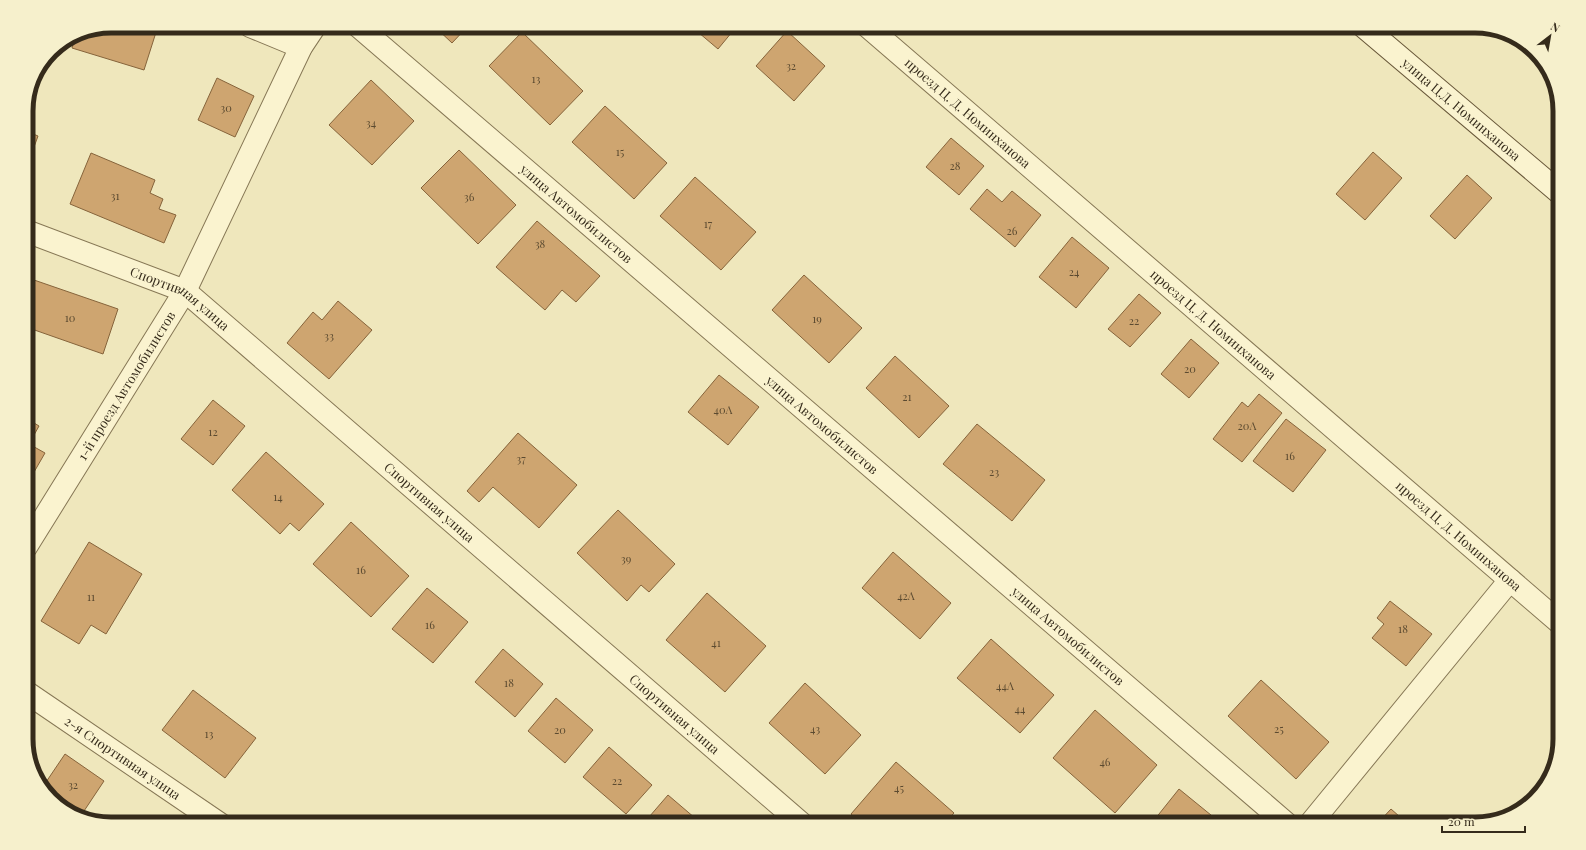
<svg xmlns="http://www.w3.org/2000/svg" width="1586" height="850" font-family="'Playfair Display',serif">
<rect width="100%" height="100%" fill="#efe7bc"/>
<g fill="#cea570" stroke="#86643b">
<polygon points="111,26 158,26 144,70 72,48 76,34 79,32"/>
<polygon points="434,26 468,26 452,43"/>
<polygon points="693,26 737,26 718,49 692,27"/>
<polygon points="787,31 825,66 794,101 756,66"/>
<polygon points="522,32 583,91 550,125 489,66"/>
<polygon points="217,78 254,96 235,137 198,120"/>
<polygon points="371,80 414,121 372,165 329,125"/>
<polygon points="605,106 667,163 634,199 572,142"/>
<polygon points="26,131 38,136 26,169"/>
<polygon points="951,138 984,166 959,195 926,167"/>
<polygon points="459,150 516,205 478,244 421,188"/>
<polygon points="1373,152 1402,178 1365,220 1336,194"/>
<polygon points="91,153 155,180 150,193 163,199 159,209 176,215 164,243 70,204"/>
<polygon points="1467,175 1492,198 1455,239 1430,216"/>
<polygon points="695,177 756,232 721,270 660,216"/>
<polygon points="987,189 1002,202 1012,191 1041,215 1015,247 970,209"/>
<polygon points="537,221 600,276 576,302 562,290 545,310 496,267"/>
<polygon points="1072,237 1109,268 1076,308 1039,277"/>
<polygon points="804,275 862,328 829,363 772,310"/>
<polygon points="34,280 118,309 103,354 26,327 26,302"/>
<polygon points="1139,294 1161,313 1130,347 1108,329"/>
<polygon points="338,301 372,330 329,379 287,343 313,312 322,320"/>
<polygon points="1191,339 1219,363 1189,398 1161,374"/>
<polygon points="895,356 949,406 919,438 866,388"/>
<polygon points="719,375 759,407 728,445 688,412"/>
<polygon points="1259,394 1282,413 1242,462 1213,439 1242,402 1248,407"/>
<polygon points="213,400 245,426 213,465 181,439"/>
<polygon points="26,418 39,426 29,444 45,453 26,486"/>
<polygon points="1286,419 1326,450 1293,492 1253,461"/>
<polygon points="977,424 1045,480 1012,521 943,464"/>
<polygon points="518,433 577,485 539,528 493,487 479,502 467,491"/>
<polygon points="266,452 324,504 299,531 290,523 280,534 232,490"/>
<polygon points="618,510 675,564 649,592 641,585 627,601 577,553"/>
<polygon points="351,522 409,576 371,617 313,564"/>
<polygon points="89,542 142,574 106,634 91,625 79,644 41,621"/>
<polygon points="893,552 951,603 920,639 862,588"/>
<polygon points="427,588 468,622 433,663 392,629"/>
<polygon points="707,593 766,646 725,692 666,640"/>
<polygon points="1390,601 1432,634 1406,666 1372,638 1384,624 1377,618"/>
<polygon points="991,639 1054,695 1020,733 957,678"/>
<polygon points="503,649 543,684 515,717 475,682"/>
<polygon points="1261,680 1329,742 1296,779 1228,716"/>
<polygon points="805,683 861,735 825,774 769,723"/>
<polygon points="193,690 256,738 225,778 162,730"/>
<polygon points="556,698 593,730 565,763 528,731"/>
<polygon points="1095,710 1157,765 1115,813 1053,758"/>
<polygon points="609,747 652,785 626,814 583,777"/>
<polygon points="65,754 104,781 80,817 73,815 42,788"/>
<polygon points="896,762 954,813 944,824 886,824 877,815 869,824 862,824 851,814"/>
<polygon points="1179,789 1222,824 1151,824"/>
<polygon points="668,795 702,824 643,824"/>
<polygon points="1391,809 1408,824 1377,824"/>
</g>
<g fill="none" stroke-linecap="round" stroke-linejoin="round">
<defs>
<g id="street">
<polyline points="250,26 301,47"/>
<path id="s1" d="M358,26L1287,824"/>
<path id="s2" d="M867,26L1560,623"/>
<path id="s3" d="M26,231L185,291L802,824"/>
<path id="s4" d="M26,547L185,291L301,47L315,26"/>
<path id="s5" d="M26,692L220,824"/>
<polyline points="1310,824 1510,580"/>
</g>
<g id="secondary">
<path id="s6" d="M1363,26L1560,193"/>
</g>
</defs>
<use href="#street" stroke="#867755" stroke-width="24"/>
<use href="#secondary" stroke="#685739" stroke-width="24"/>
<use href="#street" stroke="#faf3cf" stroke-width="22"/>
<use href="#secondary" stroke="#faf3cf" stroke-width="22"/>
</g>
<g text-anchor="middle" stroke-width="3" stroke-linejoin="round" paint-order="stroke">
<g font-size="11" fill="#5b4a30">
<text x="791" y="70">32</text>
<text x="536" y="83">13</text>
<text x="226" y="112">30</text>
<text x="371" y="127">34</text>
<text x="620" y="156">15</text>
<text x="955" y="170">28</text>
<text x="115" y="200">31</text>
<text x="469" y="201">36</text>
<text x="708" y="228">17</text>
<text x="1012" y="235">26</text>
<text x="540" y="248">38</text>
<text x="1074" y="276">24</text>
<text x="70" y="322">10</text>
<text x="817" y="323">19</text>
<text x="1134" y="325">22</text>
<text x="329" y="340">33</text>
<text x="1190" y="373">20</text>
<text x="907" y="401">21</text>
<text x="723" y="414">40А</text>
<text x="1247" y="430">20А</text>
<text x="213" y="436">12</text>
<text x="1290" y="460">16</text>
<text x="521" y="463">37</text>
<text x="994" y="476">23</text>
<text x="278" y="501">14</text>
<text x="626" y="563">39</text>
<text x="361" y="574">16</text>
<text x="906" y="600">42А</text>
<text x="91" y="601">11</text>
<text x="430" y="629">16</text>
<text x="1403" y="633">18</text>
<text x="716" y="647">41</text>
<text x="509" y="687">18</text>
<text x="1005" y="690">44А</text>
<text x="1020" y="713">44</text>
<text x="815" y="733">43</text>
<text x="1279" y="733">25</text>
<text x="560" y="734">20</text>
<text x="209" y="738">13</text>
<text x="1105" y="766">46</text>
<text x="617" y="785">22</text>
<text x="73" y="789">32</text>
<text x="899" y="792">45</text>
</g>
<g font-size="13" fill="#352b1b" stroke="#f6f0cc">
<text dy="5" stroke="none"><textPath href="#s6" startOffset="129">улица Ц.Д. Номинханова</textPath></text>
<text dy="5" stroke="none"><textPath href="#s2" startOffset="133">проезд Ц. Д. Номинханова</textPath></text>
<text dy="5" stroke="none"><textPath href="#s1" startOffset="288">улица Автомобилистов</textPath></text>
<text dy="5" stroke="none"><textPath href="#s3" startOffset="169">Спортивная улица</textPath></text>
<text dy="5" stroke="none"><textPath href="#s2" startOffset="457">проезд Ц. Д. Номинханова</textPath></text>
<text dy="5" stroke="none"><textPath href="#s4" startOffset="190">1-й проезд Автомобилистов</textPath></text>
<text dy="5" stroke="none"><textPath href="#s1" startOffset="612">улица Автомобилистов</textPath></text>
<text dy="5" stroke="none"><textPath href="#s3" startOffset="493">Спортивная улица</textPath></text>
<text dy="5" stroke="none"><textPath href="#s2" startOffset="781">проезд Ц. Д. Номинханова</textPath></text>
<text dy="5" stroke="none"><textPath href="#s1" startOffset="936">улица Автомобилистов</textPath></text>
<text dy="5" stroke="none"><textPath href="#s3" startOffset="817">Спортивная улица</textPath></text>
<text dy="5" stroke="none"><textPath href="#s5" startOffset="117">2-я Спортивная улица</textPath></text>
</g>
</g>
<path d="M0 0H1586V850H0ZM111 33H1475A78 78 0 0 1 1553 111V739A78 78 0 0 1 1475 817H111A78 78 0 0 1 33 739V111A78 78 0 0 1 111 33Z" fill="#f6f0cc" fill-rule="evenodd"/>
<path fill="none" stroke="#352b1b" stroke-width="5" d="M111 33H1475A78 78 0 0 1 1553 111V739A78 78 0 0 1 1475 817H111A78 78 0 0 1 33 739V111A78 78 0 0 1 111 33Z"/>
<g transform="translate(1550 36) rotate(31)" stroke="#f6f0cc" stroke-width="3" paint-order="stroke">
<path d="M0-3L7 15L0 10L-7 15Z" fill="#352b1b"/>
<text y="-6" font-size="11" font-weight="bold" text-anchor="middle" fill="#352b1b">N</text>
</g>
<path d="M1442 826v6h83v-6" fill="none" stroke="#352b1b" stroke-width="2"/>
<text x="1448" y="826" font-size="12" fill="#352b1b" stroke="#f6f0cc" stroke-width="3" paint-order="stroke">20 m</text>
</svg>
